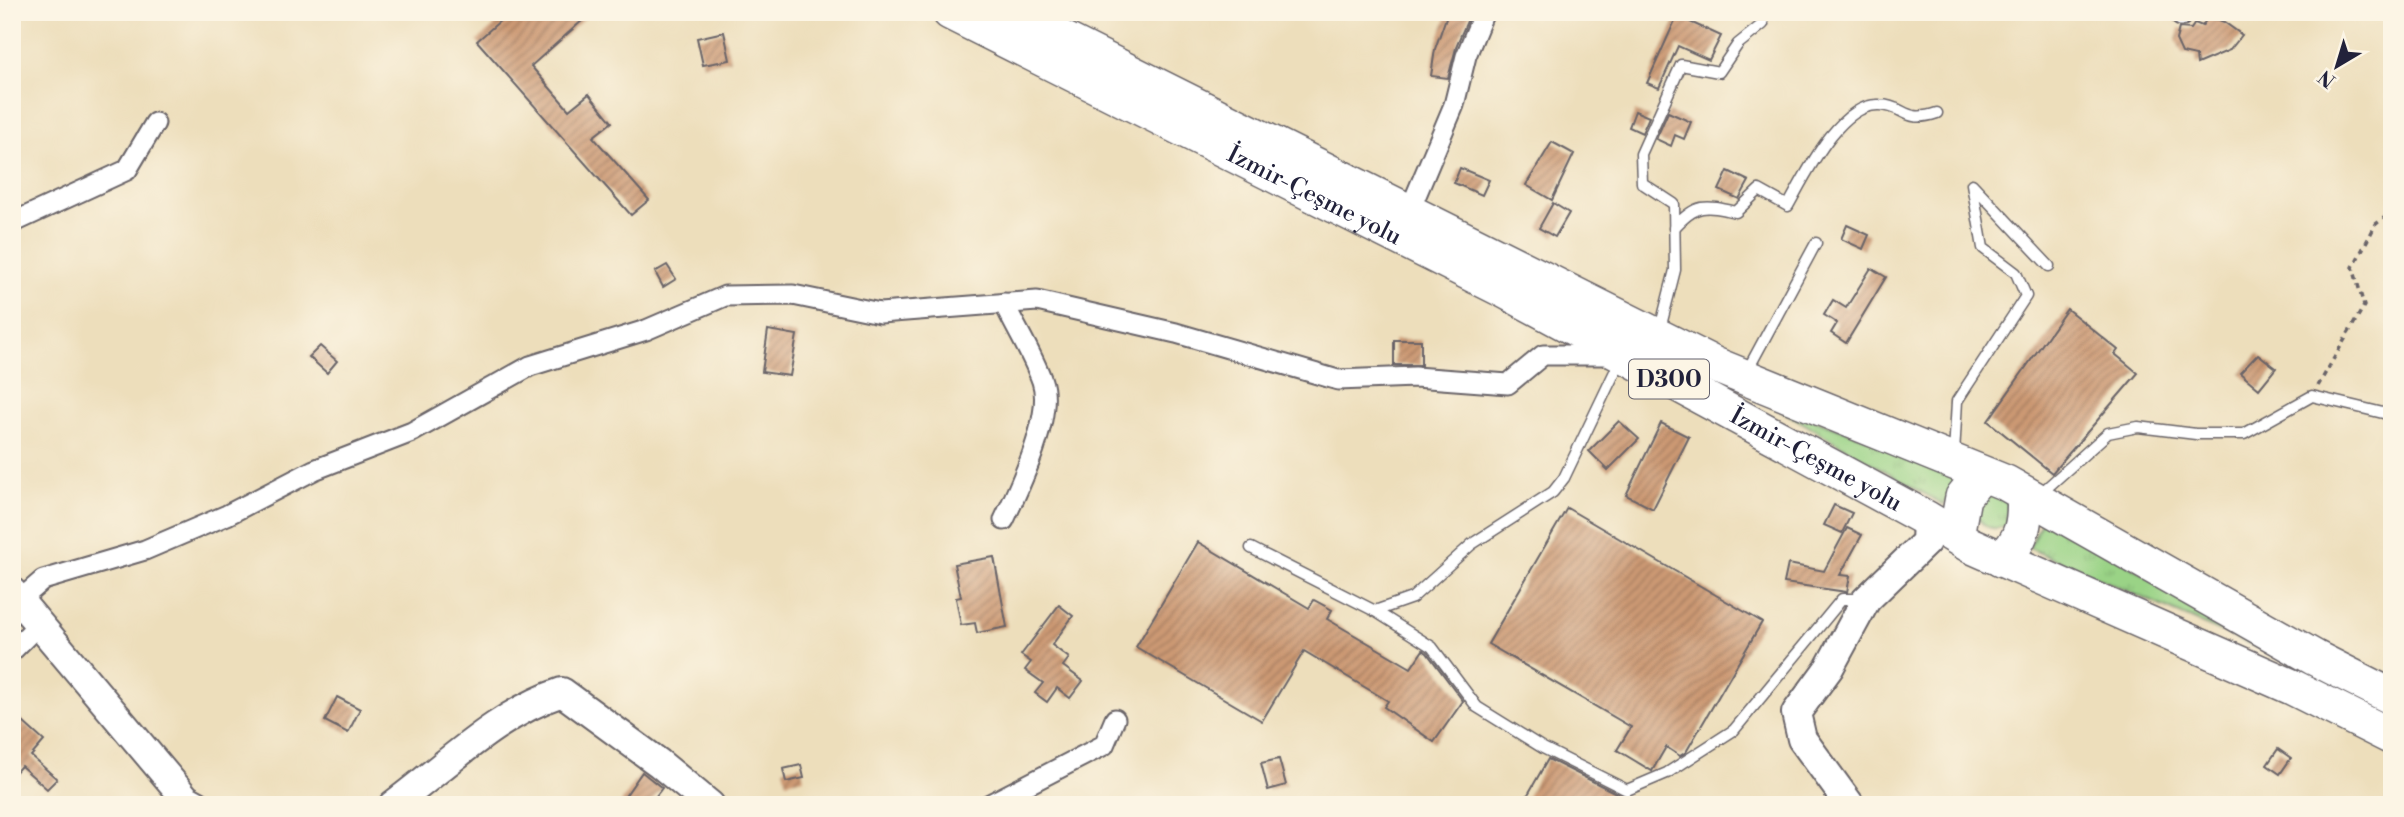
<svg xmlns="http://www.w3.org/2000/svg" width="2404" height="817" font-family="'Libre Bodoni',serif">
<defs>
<pattern id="grass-tufts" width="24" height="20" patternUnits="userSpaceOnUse" patternTransform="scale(1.75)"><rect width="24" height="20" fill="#9ad386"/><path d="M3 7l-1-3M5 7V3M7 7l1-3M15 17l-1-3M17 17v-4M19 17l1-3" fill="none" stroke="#84b575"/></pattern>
<pattern id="building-hatch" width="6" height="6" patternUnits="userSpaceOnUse" patternTransform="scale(1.75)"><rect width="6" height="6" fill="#cc9973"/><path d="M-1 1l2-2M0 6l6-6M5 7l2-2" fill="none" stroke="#a57c60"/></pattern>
</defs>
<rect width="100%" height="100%" fill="#fcf5e5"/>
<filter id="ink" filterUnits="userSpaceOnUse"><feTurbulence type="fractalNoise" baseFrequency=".0143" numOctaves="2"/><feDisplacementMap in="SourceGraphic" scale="14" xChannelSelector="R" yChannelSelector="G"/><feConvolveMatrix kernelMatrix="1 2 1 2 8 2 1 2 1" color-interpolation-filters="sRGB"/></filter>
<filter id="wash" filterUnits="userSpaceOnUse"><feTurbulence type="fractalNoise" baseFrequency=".00686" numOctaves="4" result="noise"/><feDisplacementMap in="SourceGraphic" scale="28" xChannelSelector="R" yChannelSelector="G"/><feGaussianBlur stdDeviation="1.57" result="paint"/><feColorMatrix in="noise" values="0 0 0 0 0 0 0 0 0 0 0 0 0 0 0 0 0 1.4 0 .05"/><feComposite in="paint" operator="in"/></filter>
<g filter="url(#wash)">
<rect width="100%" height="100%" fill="#eddebb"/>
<g fill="url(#grass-tufts)" stroke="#5e7a60" stroke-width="2">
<polygon points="1772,405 1964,472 1944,505"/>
<path d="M2007,493V525C1993,532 1982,527 1976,514L1982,495Z"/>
<polygon points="2045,514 2285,660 2029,548"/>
</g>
<g id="blocks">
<g fill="url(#building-hatch)">
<polygon points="510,12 592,12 531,66 569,110 589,94 612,122 593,137 649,200 631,215 477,41"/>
<polygon points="1448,12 1471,12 1457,44 1448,78 1431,76 1435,49"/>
<polygon points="1677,16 1721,36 1709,60 1678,46 1659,88 1647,83"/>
<polygon points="2209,16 2224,22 2242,35 2230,50 2197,64 2196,56 2182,53 2176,40 2179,28 2191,29 2195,23 2202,26"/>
<polygon points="724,32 730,60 703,65 697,38"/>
<polygon points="1635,111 1649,117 1642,133 1629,127"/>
<polygon points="1668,112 1691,122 1684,139 1675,135 1671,146 1656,139"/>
<polygon points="1552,142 1574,154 1552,200 1526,185"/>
<polygon points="1460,168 1489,180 1482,195 1454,183"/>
<polygon points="1728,171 1749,181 1739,199 1719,190"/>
<polygon points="1553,203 1569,213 1555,237 1539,228"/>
<polygon points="1847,225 1869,235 1863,249 1841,239"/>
<polygon points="667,265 676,279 663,287 655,272"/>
<polygon points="1871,268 1886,277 1846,343 1831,333 1837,323 1824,315 1833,300 1846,308"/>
<polygon points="2067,309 2118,350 2115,354 2138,373 2052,473 1988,421"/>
<polygon points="768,330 797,335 790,376 762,372"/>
<rect x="1394" y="340" width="27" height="25"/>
<polygon points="320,346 337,361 327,373 309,357"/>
<polygon points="2258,354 2276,368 2259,389 2240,373"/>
<polygon points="1619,421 1639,439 1608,470 1589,451"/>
<polygon points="1661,423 1689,437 1653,509 1626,495"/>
<polygon points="1834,505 1852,513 1842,533 1824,525"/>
<polygon points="1567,508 1762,622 1686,752 1680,756 1666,747 1652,771 1617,750 1631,727 1488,644"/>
<polygon points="1847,528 1862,535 1840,575 1850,576 1847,592 1784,583 1788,564 1824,571"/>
<polygon points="1198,542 1309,608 1314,600 1332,610 1327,619 1411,668 1423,650 1427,653 1463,701 1434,742 1384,707 1388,701 1304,651 1262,721 1136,647"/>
<polygon points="994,557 1007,627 977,633 975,623 961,625 956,598 961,597 954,564"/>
<polygon points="1059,605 1073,616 1052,645 1069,658 1063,666 1083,681 1070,698 1057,688 1047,702 1035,693 1043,683 1025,670 1031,662 1021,655"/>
<polygon points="337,697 360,709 348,733 325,721"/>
<polygon points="12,712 44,741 31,756 57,779 47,789 21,766 12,776"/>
<polygon points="2278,749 2291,758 2280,774 2267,765"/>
<polygon points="1279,759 1286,785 1268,790 1261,763"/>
<polygon points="1548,759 1622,796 1638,805 1522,805"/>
<polygon points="801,765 804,778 786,782 783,769"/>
<polygon points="642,772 662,788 649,805 619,805"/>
</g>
</g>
</g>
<g filter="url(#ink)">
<use href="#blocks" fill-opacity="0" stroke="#696468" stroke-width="2"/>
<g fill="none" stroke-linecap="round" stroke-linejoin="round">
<defs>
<g id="lane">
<path d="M1674,228C1696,203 1705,205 1736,212L1759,190L1788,206C1805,176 1840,102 1880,105C1906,106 1904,124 1937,113"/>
<polyline points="1660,329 1675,270 1674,204 1642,183 1641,154 1681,65 1719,72 1738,44 1763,24"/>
<polyline points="1746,373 1816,243"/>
<polyline points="1954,454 1957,401 2026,296 2016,273 1983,248 1972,184 2049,266"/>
<polyline points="2040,494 2108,433 2138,427 2196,434 2244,434 2312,396 2383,413 2392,411"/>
<polyline points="1251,548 1375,611 1412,598 1472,544 1553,492 1564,478 1620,361"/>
<polyline points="1375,611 1432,647 1477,707 1543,748 1627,790 1667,773 1734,730 1842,599 1862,599"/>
</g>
<g id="street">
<polyline points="2179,12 2181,16"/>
<polyline points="1409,212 1454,105 1466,56 1484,12"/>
<polyline points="12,223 127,170 155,123"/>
<path d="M1004,303C1016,329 1033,355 1042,381C1054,416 1019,488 1004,520"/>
<polyline points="20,600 43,580 145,550 227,515 314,470 412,432 530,366 646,330 725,296 793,295 880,313 1037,301 1176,333 1338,380 1415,377 1508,384 1543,355 1612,355"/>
<polyline points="12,651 38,625"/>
<polyline points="988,805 1104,745 1115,719"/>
</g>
<g id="secondary">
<polyline points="12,592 186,799 197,805"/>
<path d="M393,805C447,765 497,714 562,692L659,763L710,805"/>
<polyline points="1850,805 1802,739 1796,713 1829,668 1866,600 1926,542 1927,519"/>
</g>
<g id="highway">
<path id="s1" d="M950,12L1506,291L1927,519L1970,545L2292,687L2392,737"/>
<polyline points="1009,12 1715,365 2006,483 2315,658 2392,697"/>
<polyline points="1956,536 1963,497 1982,474"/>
<path d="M2001,559C2023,542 2026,520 2024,494"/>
</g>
</defs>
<use href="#lane" stroke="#696468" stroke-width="13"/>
<use href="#street" stroke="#696468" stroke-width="23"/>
<use href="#secondary" stroke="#696468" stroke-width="32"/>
<use href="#highway" stroke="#696468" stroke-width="38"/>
<polyline stroke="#696468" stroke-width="3.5" stroke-dasharray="5 5" stroke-linecap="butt" points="2318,386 2364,306 2353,267 2376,224 2392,212"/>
<use href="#lane" stroke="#fff" stroke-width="10"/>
<use href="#street" stroke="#fff" stroke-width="19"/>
<use href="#secondary" stroke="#fff" stroke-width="28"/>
<use href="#highway" stroke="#fff" stroke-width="35"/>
</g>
</g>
<g text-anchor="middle" stroke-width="5" stroke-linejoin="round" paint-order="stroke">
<rect fill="#fcf5e5" stroke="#63616e" stroke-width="2" x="1629" y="359.5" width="80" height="39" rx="5"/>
<g font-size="23" font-weight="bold" fill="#22223b">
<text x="1669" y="387">D300</text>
</g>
<g font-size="24" fill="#22223b" stroke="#fcf5e5">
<text dy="8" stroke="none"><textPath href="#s1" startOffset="408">İzmir-Çeşme yolu</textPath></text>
<text dy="8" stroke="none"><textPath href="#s1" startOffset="975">İzmir-Çeşme yolu</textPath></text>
</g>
</g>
<rect width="2404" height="817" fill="none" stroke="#fcf5e5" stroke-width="42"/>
<g transform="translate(2337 66) rotate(218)" stroke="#fcf5e5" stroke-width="5" paint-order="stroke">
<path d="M0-5L12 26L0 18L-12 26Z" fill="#22223b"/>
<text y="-10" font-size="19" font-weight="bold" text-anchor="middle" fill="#22223b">N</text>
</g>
</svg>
